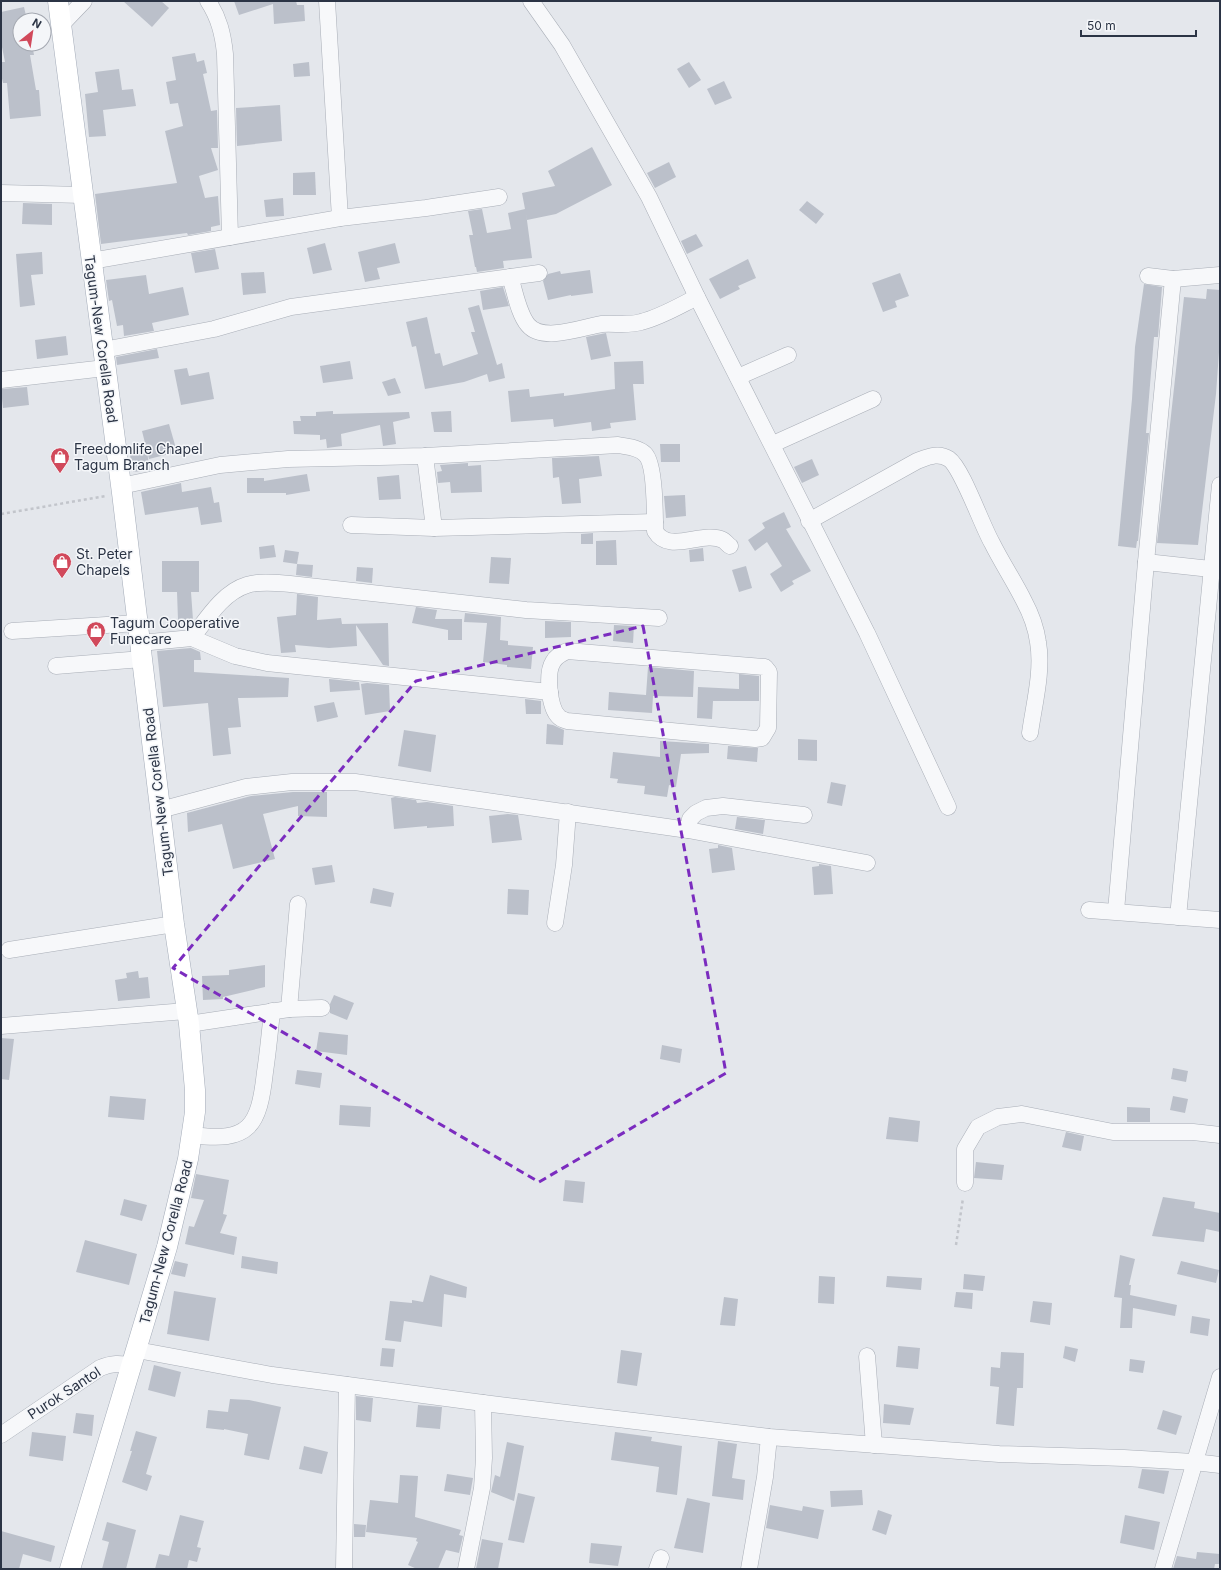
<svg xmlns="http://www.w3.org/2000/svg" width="1221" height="1570" font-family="Inter,sans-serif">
<rect width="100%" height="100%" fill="#e4e7ec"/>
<g fill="#bbc0ca">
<polygon points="123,1 161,1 169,8 152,27"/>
<polygon points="234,1 296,1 297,5 304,5 305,21 274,24 273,4 239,15"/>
<polygon points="24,7 27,20 20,20 20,44 32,44 34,55 30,55 36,90 39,90 41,116 10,119 7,83 3,83 1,74 1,62 5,62 1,42 1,12"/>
<polygon points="195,53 197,62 204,60 207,73 203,74 211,111 217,110 218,148 211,148 218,170 199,176 205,198 218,196 220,225 211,227 211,231 188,235 187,233 101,244 95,194 177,183 165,131 183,126 178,103 170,104 166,82 176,80 172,57"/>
<polygon points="309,62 310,76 294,77 293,64"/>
<polygon points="689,62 701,80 689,88 677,69"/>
<polygon points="119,69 122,90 133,89 136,106 103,110 106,136 89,137 85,94 98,92 95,72"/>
<polygon points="724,81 732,98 715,105 707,89"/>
<polygon points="280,105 282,141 237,146 236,108"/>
<polygon points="592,147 612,185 556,214 527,220 526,213 532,258 503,261 504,268 477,272 476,267 475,267 469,235 473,235 468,211 482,209 487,233 511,229 508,213 525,209 522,193 555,186 548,171"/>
<polygon points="669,162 676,177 655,188 647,173"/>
<polygon points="315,172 316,195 293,195 293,173"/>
<polygon points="283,198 284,216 266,217 264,200"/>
<polygon points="807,201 824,214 816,224 799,210"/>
<polygon points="23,203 52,204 52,225 22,224"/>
<polygon points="696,234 703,246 687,254 681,241"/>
<polygon points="325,243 332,270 313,274 307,248"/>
<polygon points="395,243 400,263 377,268 380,279 365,282 358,252"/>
<polygon points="215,249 219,269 195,273 191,253"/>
<polygon points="42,252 43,274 31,275 35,305 20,307 16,254"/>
<polygon points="748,259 756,278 738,286 740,289 720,299 709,279"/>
<polygon points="590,270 593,293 571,296 571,295 548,300 543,281 548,274 560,271 561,274"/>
<polygon points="264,272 266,293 243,295 241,273"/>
<polygon points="900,273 909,296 895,301 897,307 883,312 872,283"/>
<polygon points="146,275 149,294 183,287 189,315 152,323 154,331 124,336 123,325 117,326 112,300 109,301 106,280"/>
<polygon points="1144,284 1162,287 1158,337 1154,337 1146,433 1149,433 1138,541 1137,541 1136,548 1118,546 1132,399 1135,347"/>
<polygon points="503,287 509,306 483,310 480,291"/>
<polygon points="1207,289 1220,290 1220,338 1216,394 1198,545 1157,543 1184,297 1206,299"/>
<polygon points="479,305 497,365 502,363 505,378 489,382 487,374 464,382 425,389 416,346 412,347 406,322 427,317 435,354 440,353 443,366 478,354 471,332 475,332 468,308"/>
<polygon points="606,333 611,356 591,360 586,337"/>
<polygon points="66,336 68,355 37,359 35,340"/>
<polygon points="157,349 159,358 117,365 116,357"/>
<polygon points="350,361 353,379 323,383 320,366"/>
<polygon points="643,361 644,384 633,384 636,420 610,423 611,428 592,431 591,422 554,427 553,419 511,422 508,391 529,389 530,397 564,393 564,396 615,389 614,362"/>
<polygon points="187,368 189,376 209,372 214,399 181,405 174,370"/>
<polygon points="395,378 401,393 388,396 382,382"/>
<polygon points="27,387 29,405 3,408 1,389"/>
<polygon points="333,411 333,414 409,412 410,418 393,422 396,444 383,446 380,425 341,434 342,446 327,448 326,439 320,440 320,435 294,434 293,421 301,421 300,416 316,416 316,412"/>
<polygon points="451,411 452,432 434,432 431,412"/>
<polygon points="169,424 177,452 149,459 142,431"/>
<polygon points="660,444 680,444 680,462 661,462"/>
<polygon points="147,452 150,470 133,472 130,455"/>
<polygon points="599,456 602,476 579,479 581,503 562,504 559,477 553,478 552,458"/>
<polygon points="812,459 819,475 802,483 794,467"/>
<polygon points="468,463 468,466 481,465 482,492 451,493 450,482 438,483 437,472 442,471 440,465"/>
<polygon points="307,474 310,491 286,495 286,493 247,493 247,478 264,478 264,481"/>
<polygon points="399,475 401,499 379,500 377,477"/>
<polygon points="181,483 182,492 211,487 214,503 219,502 222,522 201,525 198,507 145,515 141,492"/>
<polygon points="685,495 686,516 666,518 664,496"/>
<polygon points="784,512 791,527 786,529 811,571 792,581 794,584 781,592 770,574 782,566 767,542 755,551 748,540 765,528 762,523"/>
<polygon points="593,533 593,544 581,544 581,534"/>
<polygon points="616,540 617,565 596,565 596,541"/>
<polygon points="274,545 276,557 260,559 259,547"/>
<polygon points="703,548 704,561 690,562 689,550"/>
<polygon points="285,550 299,552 297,564 283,562"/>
<polygon points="491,557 511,558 509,584 489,583"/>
<polygon points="162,561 199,561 199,592 191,592 193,620 178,620 177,592 162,592"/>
<polygon points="297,564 313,565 312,577 296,575"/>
<polygon points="746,566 752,588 739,592 732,570"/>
<polygon points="357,567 373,568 372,583 356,581"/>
<polygon points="297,594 318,597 317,620 341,618 342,624 388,623 389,666 383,665 356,625 357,646 329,648 295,645 296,652 281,653 277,617 296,615"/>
<polygon points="416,607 437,610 435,619 462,619 462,640 448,640 448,630 412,623"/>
<polygon points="465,613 501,617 500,640 508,641 508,645 533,647 531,669 507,667 507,665 483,662 487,623 464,622"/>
<polygon points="545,621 571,622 571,637 545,638"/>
<polygon points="614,625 634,626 633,643 613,641"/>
<polygon points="191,648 200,652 201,660 194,660 194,672 289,678 288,697 238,698 241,727 228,728 231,754 213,756 208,703 163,707 157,651"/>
<polygon points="648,667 694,671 693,697 653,696 652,713 608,710 609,692 646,695"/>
<polygon points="739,674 759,676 759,701 713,701 712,719 697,718 698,687 739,689"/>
<polygon points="329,679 359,682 360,690 330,692"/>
<polygon points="367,683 389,685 390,711 365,715 361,684"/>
<polygon points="525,699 541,701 541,714 526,714"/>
<polygon points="334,702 338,717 317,722 314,706"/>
<polygon points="547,724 553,725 564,730 563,745 546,744"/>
<polygon points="404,730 436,735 431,772 398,766"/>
<polygon points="798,739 817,740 817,761 798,760"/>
<polygon points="660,741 709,744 709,753 681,754 676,787 669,785 667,797 644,794 645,786 617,783 618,779 610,778 613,752 660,757"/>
<polygon points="728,746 758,748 757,762 727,759"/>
<polygon points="831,782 846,785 842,806 827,803"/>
<polygon points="293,792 327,792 327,817 298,816 298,806 263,814 275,859 233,869 222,824 188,832 187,813 251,796"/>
<polygon points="395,797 416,800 417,803 427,802 453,806 454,826 427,828 427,826 394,829 391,798"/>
<polygon points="508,814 518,815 522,840 492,843 489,816"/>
<polygon points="737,817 765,820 763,834 735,829"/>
<polygon points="718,845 732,848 735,870 712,873 709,849 718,848"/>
<polygon points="819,864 831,866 833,894 814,895 812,867 819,866"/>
<polygon points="332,865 335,882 315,885 312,868"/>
<polygon points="373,888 394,893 391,907 370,903"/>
<polygon points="508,889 529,890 528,915 507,914"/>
<polygon points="265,965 265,987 223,997 223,999 203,1000 202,976 229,975 229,970"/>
<polygon points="138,971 139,978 148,977 150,998 118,1001 115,980 127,978 126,973"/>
<polygon points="334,995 354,1003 347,1020 330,1013 330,1004"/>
<polygon points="319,1032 348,1035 347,1055 316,1051"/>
<polygon points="1,1038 14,1039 9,1080 1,1079"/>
<polygon points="662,1045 682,1049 680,1063 660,1059"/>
<polygon points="1173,1068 1188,1071 1186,1082 1171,1079"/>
<polygon points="297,1070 322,1073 320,1088 295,1084"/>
<polygon points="110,1096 146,1099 144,1120 108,1117"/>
<polygon points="1173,1096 1188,1099 1185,1113 1170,1110"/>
<polygon points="340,1105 371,1107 370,1127 339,1125"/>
<polygon points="1127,1107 1150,1108 1150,1122 1127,1122"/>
<polygon points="889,1117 920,1121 918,1142 886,1139"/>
<polygon points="1066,1132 1084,1136 1081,1151 1062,1147"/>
<polygon points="976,1162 1004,1165 1002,1180 974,1178"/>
<polygon points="196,1174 229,1180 223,1214 227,1215 220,1233 237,1237 234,1255 185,1244 189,1226 194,1227 204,1200 191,1198"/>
<polygon points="565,1180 585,1182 583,1203 563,1201"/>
<polygon points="1163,1197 1195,1202 1194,1208 1220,1213 1220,1232 1206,1229 1204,1242 1152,1236"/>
<polygon points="124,1199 147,1205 142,1221 120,1215"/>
<polygon points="85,1240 137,1254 129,1285 76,1272"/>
<polygon points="1120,1255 1135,1259 1129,1285 1131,1285 1130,1295 1177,1305 1175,1316 1133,1308 1132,1328 1120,1328 1122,1298 1114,1297"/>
<polygon points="242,1256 278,1262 277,1274 241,1268"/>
<polygon points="175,1261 188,1264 185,1277 171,1274"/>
<polygon points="1181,1261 1219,1270 1216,1283 1177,1274"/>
<polygon points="964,1274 985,1276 983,1291 963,1289"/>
<polygon points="430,1275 467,1287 466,1298 444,1294 442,1327 404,1321 401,1342 385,1340 390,1301 412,1303 412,1300 423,1302"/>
<polygon points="819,1276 835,1277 834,1304 818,1303"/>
<polygon points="887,1276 922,1278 921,1290 886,1287"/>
<polygon points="174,1291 216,1298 209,1341 167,1334"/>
<polygon points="956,1292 973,1293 972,1309 954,1307"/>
<polygon points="724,1297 738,1299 735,1326 720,1325"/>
<polygon points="1033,1301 1052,1303 1050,1325 1030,1322"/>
<polygon points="1192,1316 1210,1319 1208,1336 1190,1333"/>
<polygon points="898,1346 920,1348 918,1369 896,1367"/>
<polygon points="1065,1346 1078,1349 1075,1362 1063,1358"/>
<polygon points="382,1348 395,1349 393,1367 380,1366"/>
<polygon points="621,1350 642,1353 637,1386 617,1383"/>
<polygon points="1001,1352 1024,1353 1023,1388 1017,1388 1014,1426 996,1424 999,1387 990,1386 991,1367 1000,1368"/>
<polygon points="1130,1359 1145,1361 1143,1373 1129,1371"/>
<polygon points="154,1365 181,1372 175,1397 148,1390"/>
<polygon points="356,1396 373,1398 371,1422 356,1420"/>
<polygon points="230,1399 249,1400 281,1407 269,1460 244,1455 248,1434 224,1429 224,1430 206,1428 208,1410 228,1412"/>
<polygon points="884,1404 914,1408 910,1425 883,1423"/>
<polygon points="418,1405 442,1407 440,1429 416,1427"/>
<polygon points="1163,1410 1182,1416 1176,1435 1157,1429"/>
<polygon points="76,1413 94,1415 92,1436 73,1433"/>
<polygon points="136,1431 157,1437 146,1474 152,1476 147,1491 122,1482 132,1451 130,1451"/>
<polygon points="32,1432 66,1436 63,1461 29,1456"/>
<polygon points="615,1432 652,1437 651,1441 682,1446 677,1495 656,1492 659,1467 611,1460"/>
<polygon points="718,1441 737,1444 732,1478 745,1480 743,1500 712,1496"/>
<polygon points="507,1442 524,1446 514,1501 491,1492 495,1475 500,1477"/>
<polygon points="304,1446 328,1452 322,1474 299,1469"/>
<polygon points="1142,1469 1169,1471 1164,1494 1138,1488"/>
<polygon points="447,1474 473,1478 470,1495 444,1491"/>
<polygon points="400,1475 418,1476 415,1517 461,1530 459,1535 463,1536 459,1553 446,1550 438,1569 417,1569 408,1565 418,1542 416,1541 417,1538 366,1532 370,1500 398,1503"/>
<polygon points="862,1490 863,1505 831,1507 830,1491"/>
<polygon points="518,1493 535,1497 524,1543 508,1540"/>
<polygon points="687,1498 710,1503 703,1553 674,1548"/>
<polygon points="770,1505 802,1511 803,1506 824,1510 818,1539 766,1528"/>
<polygon points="878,1510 892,1515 886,1535 872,1530"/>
<polygon points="180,1515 204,1521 197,1547 201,1548 197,1562 189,1560 187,1569 155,1569 159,1554 169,1556"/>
<polygon points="1125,1515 1160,1522 1154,1550 1120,1543"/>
<polygon points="107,1522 136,1530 126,1569 102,1569 109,1542 102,1540"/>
<polygon points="354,1524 366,1525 365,1537 354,1537"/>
<polygon points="1,1531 55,1546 51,1562 23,1554 19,1569 1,1569"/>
<polygon points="482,1539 503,1543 498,1569 476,1569"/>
<polygon points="591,1543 622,1546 618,1566 589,1563"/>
<polygon points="1197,1552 1220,1554 1220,1564 1215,1564 1214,1569 1173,1569 1177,1556 1196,1559"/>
</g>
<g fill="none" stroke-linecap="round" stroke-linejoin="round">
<defs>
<g id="minor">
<path d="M208,1C219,18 223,34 225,54L230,237"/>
<polyline points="327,1 340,218"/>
<polyline points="531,1 562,45 649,197 697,297 867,633 948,807"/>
<polyline points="61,25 84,1"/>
<polyline points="1,193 83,195"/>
<polyline points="91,261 340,218 426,208 499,197"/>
<polyline points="1148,276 1173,279 1220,275"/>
<path d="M510,277C515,291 518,313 528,325C543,343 583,327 602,324C615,323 628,326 641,322C661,317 679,306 697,297"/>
<polyline points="103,350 214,329 291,307 539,273"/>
<polyline points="738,377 788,355"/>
<polyline points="1,380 105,368"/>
<polyline points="773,444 873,399"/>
<polyline points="425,456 434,528"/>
<path d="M121,486L220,465L288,459L425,456L618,445C627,447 638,447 645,454C655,463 655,515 655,531C669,555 702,530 723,540C725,541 728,545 730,546"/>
<path d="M809,521L917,461C928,457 938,452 949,459C962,468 982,526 992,543C1002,563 1014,581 1024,601C1031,614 1036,628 1038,642C1043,671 1034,704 1030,733"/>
<polyline points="351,525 434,528 655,522"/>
<polyline points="1146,562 1220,570"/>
<polyline points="12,631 138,623"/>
<path d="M192,638C206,620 223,592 247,585C260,581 276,583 290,584L526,610L659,618"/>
<polyline points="140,643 192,638 235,656 267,663 550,692"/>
<path d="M567,651L765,667L769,672L768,728L762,738L755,739L567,721C564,720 561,719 559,717C549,708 546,673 553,662C556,656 561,654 567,651Z"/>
<polyline points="56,666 142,659"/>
<polyline points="160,810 246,787 292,782 355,782 688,830 867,863"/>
<polyline points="688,830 690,819 696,813 706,808 723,806 804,815"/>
<polyline points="1089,910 1220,920"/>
<polyline points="1116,911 1146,562 1173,279"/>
<polyline points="1178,917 1220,485"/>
<polyline points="555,923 564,865 568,812"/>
<polyline points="9,950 174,924"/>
<polyline points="289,1009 298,904"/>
<polyline points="189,1024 289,1009 322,1008"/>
<polyline points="1,1026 186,1011"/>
<path d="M192,1135C250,1143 259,1126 265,1072C268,1052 270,1031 272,1011"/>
<polyline points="965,1183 965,1149 978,1127 998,1117 1022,1114 1113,1132 1193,1132 1220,1135"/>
<polyline points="137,1350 272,1375 483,1403 769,1437 999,1454 1124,1458 1194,1462 1220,1465"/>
<polyline points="867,1356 874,1445"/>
<path d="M1,1435L100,1368C112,1363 120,1363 132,1366"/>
<polyline points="344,1569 347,1385"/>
<polyline points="466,1569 482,1488 484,1458 483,1403"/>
<polyline points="657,1569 661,1558"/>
<polyline points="749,1569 765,1477 769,1437"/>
<polyline points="1163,1569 1220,1377"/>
</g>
<polyline id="major" points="58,1 122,493 174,924 189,1024 195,1090 195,1112 188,1159 167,1247 70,1569"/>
</defs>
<use href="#minor" stroke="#a9aeb7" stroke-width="17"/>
<use href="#major" stroke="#a3abb8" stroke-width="21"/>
<g stroke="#c2c5cb" stroke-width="2.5" stroke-dasharray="3 3" stroke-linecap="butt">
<polyline points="1,514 106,496"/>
<polyline points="956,1245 963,1198"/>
</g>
<use href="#minor" stroke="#f7f8fa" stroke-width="16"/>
<use href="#major" stroke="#fff" stroke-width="20"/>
</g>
<path fill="none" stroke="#7b2cbf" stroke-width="3" stroke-dasharray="8 5" stroke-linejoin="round" d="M643,626L726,1073L539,1182L173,968L416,681Z"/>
<defs>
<symbol id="shop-pin" viewBox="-11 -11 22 30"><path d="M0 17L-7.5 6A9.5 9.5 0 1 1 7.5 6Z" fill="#d1495b" stroke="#f4f6f9"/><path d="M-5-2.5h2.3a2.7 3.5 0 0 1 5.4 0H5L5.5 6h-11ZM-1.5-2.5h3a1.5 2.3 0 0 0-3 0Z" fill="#fff"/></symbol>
</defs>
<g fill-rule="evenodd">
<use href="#shop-pin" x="49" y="446" width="22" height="30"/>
<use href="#shop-pin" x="51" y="551" width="22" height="30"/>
<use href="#shop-pin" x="85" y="620" width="22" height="30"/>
</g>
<g text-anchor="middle" stroke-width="3" stroke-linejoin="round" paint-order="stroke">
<g font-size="14" fill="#2b3445" stroke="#f4f6f9">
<text transform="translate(101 339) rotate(82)" y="5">Tagum-New Corella Road</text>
<text transform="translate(158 792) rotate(-97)" y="5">Tagum-New Corella Road</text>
<text transform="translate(166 1242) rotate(-75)" y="5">Tagum-New Corella Road</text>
<text transform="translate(64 1393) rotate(-33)" y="5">Purok Santol</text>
</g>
<g font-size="14" fill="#2b3445" stroke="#f4f6f9" text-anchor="start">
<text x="74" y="454">Freedomlife Chapel<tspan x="74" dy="16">Tagum Branch</tspan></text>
<text x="76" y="559">St. Peter<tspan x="76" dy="16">Chapels</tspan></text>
<text x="110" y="628">Tagum Cooperative<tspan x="110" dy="16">Funecare</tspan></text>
</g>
</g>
<rect width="1221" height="1570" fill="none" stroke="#2b3445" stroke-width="4"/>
<g transform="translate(32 32) rotate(30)"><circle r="19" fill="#f4f6f9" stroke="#a4a8b1"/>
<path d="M0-3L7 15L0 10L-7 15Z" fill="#d1495b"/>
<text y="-6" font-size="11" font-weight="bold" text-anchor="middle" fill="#2b3445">N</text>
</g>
<path d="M1081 30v6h115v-6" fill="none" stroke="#2b3445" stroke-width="2"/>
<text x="1087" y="30" font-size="12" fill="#2b3445" stroke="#f4f6f9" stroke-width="3" paint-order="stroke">50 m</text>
</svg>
